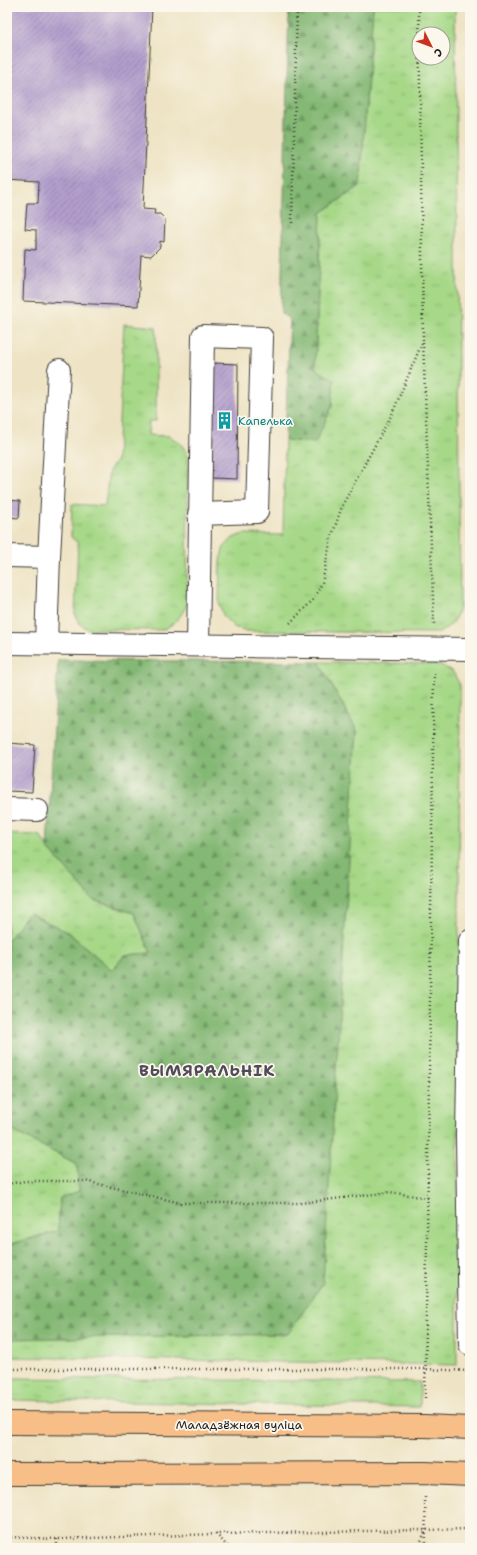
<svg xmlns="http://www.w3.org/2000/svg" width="477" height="1555" font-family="'Shantell Sans',sans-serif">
<defs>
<pattern id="grass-tufts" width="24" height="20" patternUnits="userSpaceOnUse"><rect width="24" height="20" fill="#a6d887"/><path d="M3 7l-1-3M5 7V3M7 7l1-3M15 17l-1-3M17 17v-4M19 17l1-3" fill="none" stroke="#8eb974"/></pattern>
<pattern id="forest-firs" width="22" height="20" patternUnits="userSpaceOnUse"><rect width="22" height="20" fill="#84b874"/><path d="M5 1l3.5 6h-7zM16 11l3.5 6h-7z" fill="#6b955e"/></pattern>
<pattern id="building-hatch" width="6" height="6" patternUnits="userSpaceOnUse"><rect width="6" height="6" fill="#b39ecd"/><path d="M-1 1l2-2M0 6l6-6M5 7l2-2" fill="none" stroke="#9180a6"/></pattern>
</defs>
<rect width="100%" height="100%" fill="#fbf7ec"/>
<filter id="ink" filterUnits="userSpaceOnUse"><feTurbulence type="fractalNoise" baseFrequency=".025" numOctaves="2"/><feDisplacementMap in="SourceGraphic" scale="8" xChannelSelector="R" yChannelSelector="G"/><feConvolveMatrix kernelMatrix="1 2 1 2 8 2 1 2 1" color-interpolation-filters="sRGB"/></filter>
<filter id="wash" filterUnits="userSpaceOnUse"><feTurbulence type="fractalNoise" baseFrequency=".012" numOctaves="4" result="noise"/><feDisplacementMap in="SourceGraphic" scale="16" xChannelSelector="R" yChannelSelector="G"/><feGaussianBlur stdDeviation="0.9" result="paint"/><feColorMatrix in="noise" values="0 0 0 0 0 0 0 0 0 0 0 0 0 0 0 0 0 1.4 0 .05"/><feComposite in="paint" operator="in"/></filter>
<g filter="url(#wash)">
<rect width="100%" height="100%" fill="#eee3c4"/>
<g fill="url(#grass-tufts)" stroke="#617a52" fill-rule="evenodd">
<path d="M373,7H455L460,607L453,623L439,633L247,631L234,627L224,617L219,604L220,560L224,547L233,538L243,534L283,535L285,440L298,441L315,369L321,213L360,186ZM419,34H443V58H419Z"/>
<path d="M124,324L156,327V421H149L148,435L169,436L180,443L188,454L187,604C181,617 175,624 162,630L88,629L80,624L75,614L78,543L71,537L72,504L105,506L109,471L117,460Z"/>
<polygon points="319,662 439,664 453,672 460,685 457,1365 7,1357 7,1339 288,1334 357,731"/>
<polygon points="7,834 40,835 47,847 93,900 134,913 151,953 125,955 112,970 69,933 29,913 7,941"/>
<polygon points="7,1128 77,1164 79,1191 60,1198 58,1231 7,1245"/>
<polygon points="7,1378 420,1382 420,1407 7,1400"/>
</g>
<g fill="url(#forest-firs)" stroke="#506a48">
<polygon points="289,7 373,7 360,186 321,213 315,368 334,380 332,407 315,443 285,440 290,320 281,313"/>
<polygon points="58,660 319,662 357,731 323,1283 288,1334 7,1339 7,1245 58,1231 60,1198 79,1191 77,1164 7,1128 7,941 29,913 69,933 112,970 125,955 151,953 134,913 93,900 47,847"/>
</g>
<g id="blocks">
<g fill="url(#building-hatch)">
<polygon points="7,7 152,7 143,209 155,210 154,214 160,214 165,219 164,242 160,241 160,247 151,256 141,255 138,306 23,301 25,249 36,250 36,230 25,229 27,203 38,203 39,182 7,180"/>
<polygon points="213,363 238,364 237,479 212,478"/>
<polygon points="7,500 20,501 19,518 7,517"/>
<polygon points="7,743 35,745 32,792 7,791"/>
</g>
</g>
</g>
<g filter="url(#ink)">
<use href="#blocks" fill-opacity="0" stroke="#3c3a35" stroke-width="1"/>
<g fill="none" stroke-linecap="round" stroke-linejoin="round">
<defs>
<g id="minor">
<polyline points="7,556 49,557"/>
<polyline points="7,643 470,649"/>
<polyline points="46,643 49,557 59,370"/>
<polyline points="198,645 203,336 262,338 257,512 199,514"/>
<polyline points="7,809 37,810"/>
<polyline points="470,941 467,1136 470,1344"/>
</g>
<g id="major">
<polyline points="7,1423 425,1426 470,1428"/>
<polyline points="7,1474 425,1473 470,1475"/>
</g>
</defs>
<use href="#minor" stroke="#3c3a35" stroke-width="24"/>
<use href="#major" stroke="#3c3a35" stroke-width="24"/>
<g stroke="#3c3a35" stroke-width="2.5" stroke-dasharray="1 3" stroke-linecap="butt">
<polyline points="419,7 423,341 434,624"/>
<polyline points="292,223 297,7"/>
<polyline points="290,623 313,600 322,583 331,538 343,504 392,414 422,343"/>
<polyline points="7,1184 26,1181 85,1181 181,1203 301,1203 390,1192 428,1198"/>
<polyline points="7,1369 426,1369 470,1371"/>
<polyline points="425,1402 434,671"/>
<polyline points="425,1497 426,1548"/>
<polyline points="216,1534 229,1548"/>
<polyline points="7,1537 57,1539 216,1534 470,1529"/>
<polyline points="57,1539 57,1548"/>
<polyline points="418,1548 425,1532"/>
</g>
<use href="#minor" stroke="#fff" stroke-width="22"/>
<use href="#major" stroke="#f7be88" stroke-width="22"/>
</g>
</g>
<defs>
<symbol id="building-bare" viewBox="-9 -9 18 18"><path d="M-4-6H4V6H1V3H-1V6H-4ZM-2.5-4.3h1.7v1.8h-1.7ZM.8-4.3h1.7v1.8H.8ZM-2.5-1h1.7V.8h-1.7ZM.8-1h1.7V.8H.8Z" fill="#0f9aa8" stroke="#fbf7ec" stroke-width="2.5" paint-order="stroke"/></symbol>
</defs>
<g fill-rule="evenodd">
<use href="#building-bare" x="212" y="408" width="25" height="25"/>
</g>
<g text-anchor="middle" stroke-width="3.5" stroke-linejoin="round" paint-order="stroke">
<g font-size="12" fill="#0d838f" stroke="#fbf7ec" text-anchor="start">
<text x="238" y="425">Капелька</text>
</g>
<g font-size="12" fill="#1c1c1c" stroke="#fbf7ec">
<text x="239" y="1429">Маладзёжная вуліца</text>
</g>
<g font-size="16" font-weight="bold" letter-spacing="1" fill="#514a5a" stroke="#fbf7ec">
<text x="207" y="1076">ВЫМЯРАЛЬНІК</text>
</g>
</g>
<rect width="477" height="1555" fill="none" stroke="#fbf7ec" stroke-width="24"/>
<g transform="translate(431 46) rotate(132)"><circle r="19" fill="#fbf7ec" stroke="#a29f99"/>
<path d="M0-3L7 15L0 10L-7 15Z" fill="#c8321e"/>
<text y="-6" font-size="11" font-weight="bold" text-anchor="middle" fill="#1c1c1c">С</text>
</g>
</svg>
